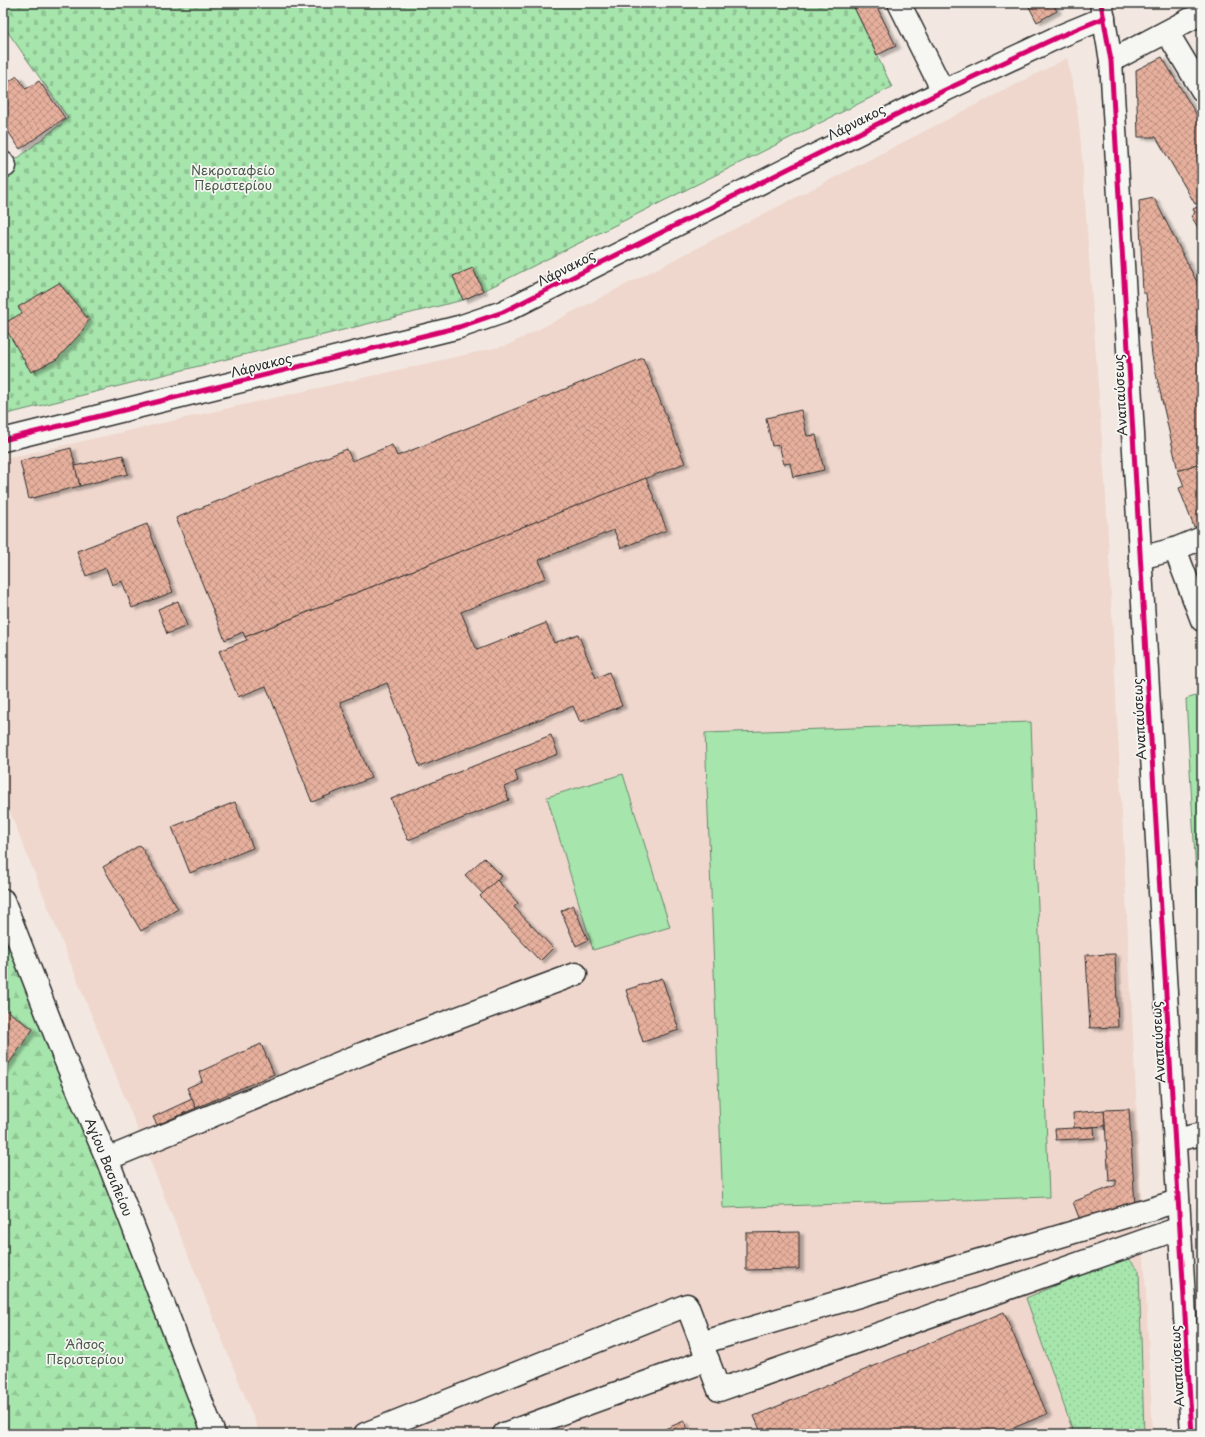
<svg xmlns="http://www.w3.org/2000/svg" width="1205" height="1437" font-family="'Playpen Sans',sans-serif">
<defs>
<pattern id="forest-firs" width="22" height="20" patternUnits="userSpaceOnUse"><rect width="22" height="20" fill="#a6e5ac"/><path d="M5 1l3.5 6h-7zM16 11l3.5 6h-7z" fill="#8fc594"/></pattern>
<pattern id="cemetery-stones" width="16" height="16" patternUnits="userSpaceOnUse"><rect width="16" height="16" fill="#a6e5ac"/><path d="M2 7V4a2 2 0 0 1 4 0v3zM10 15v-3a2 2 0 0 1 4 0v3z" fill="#8fc594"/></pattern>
<pattern id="park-dots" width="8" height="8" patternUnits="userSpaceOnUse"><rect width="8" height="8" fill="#a6e5ac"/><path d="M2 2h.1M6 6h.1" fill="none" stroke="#8fc594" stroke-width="1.8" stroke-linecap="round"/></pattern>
<pattern id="building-cross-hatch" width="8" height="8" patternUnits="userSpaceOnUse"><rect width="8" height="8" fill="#e7b09d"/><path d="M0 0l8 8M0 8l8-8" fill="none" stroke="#bb8f80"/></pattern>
<filter id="shadow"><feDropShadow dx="4.5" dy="2.5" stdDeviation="1" flood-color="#0004"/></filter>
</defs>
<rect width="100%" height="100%" fill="#f3e8e1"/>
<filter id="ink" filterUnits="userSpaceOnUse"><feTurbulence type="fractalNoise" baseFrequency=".025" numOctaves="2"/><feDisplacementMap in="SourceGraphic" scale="8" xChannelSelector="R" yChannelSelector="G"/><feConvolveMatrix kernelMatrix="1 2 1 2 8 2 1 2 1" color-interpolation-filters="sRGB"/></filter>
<g filter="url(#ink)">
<polygon fill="#efd7cd" points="1067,58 1076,99 1081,144 1106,496 1153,1434 260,1434 3,795 3,459 508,345"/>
<g fill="#a6e5ac" stroke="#68886c">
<polygon points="1202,694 1202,982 1186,699"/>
<polygon points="1031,722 1049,1197 723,1208 705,733"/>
<polygon points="623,774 670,927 593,950 547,797"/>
</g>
<polygon fill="url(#forest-firs)" stroke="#68886c" points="3,922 205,1434 3,1434"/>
<polygon fill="url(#cemetery-stones)" stroke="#68886c" points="3,3 852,3 892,87 483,291 463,300 3,415 3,170 68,118 3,25"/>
<polygon fill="url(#park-dots)" stroke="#68886c" points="1123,1258 1130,1260 1139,1271 1144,1434 1074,1434 1026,1298 1107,1263"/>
<g fill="url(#building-cross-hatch)" stroke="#2b2b2b" filter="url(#shadow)">
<polygon points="852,3 875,3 896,46 877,55"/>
<polygon points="1027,3 1052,3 1057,11 1037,22"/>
<polygon points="1162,57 1202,124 1202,205 1200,206 1198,203 1195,204 1156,137 1138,137 1136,70"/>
<polygon points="17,76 26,89 39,81 65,118 20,149 3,124 3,86"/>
<polygon points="1154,198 1202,292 1202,462 1178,471 1152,356 1146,293 1143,293 1139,201"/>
<polygon points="1202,205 1202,234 1191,216 1195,213 1193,209"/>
<polygon points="473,268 483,291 463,300 453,276"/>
<polygon points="59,283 89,320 80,334 57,359 31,372 3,324 22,313 18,307"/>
<polygon points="643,358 685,463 245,637 243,632 225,640 176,518 347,449 352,461 392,445 397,456"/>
<polygon points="801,410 807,436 816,435 824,470 793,477 790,463 784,464 779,445 772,446 766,418"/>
<polygon points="71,448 80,486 29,499 20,461"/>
<polygon points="123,455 128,474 80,486 75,466"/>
<polygon points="1202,462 1202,524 1194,527 1179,488 1184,486 1178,471"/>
<polygon points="646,478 667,530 621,548 614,530 539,560 546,578 461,612 477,650 546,623 554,643 578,634 596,678 609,672 622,706 580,722 573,706 420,767 387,683 340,702 371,778 312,802 266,686 238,697 219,651 247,640 245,637"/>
<polygon points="147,524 173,592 132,608 122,581 112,585 106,568 86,576 77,551"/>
<polygon points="178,601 187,626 167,634 158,609"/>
<polygon points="551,735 558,754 515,771 518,781 504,787 509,800 408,840 391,799"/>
<polygon points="235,802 253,848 190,873 172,827"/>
<polygon points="140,845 178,909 141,931 103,867"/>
<polygon points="484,858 502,876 483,894 465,875"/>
<polygon points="497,880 518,903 514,907 553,948 540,961 480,896"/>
<polygon points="573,905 588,940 576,946 561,911"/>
<polygon points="1115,954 1118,1027 1090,1028 1086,955"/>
<polygon points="662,978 679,1030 643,1042 626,990"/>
<polygon points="3,1008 33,1029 3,1072"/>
<polygon points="261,1044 274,1074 196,1108 187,1088 202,1081 199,1072"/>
<polygon points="192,1099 196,1108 157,1125 153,1117"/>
<polygon points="1129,1109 1135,1206 1083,1228 1073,1202 1116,1185 1116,1180 1109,1181 1104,1110"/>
<polygon points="1104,1110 1105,1126 1074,1128 1073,1113"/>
<polygon points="1094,1127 1095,1138 1056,1140 1055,1129"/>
<polygon points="799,1232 799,1269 746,1270 746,1233"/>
<polygon points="1004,1312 1047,1414 999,1434 762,1434 754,1416"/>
<polygon points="684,1421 690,1434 653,1434"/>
</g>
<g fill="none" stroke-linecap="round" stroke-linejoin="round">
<defs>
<g id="minor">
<polyline points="899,3 943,91"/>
<polyline points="1101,3 1111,61 1192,1434"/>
<polyline points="1167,32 1202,90"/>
<polyline points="1111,61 1202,13"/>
<polyline points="3,163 5,166"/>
<polyline points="3,440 459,327 503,312 943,91 1058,37 1104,18"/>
<polyline points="1175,549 1202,620"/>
<polyline points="1140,558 1175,549 1202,538"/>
<polyline points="3,900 64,1057 107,1159 214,1434"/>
<polyline points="1175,1140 1202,1134"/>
<polyline points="107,1159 364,1053 576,974"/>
<polyline points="701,1343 1178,1201"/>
<polyline points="365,1434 687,1305 719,1390 1180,1228"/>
<polyline points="504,1434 708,1360"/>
</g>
</defs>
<use href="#minor" stroke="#2b2b2b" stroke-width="25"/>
<use href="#minor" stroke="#f6f6f2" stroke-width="22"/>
<defs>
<g id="cycleway">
<polyline points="1101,3 1111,61 1192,1434"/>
<polyline points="3,440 459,327 503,312 943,91 1058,37 1104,18"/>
</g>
</defs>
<use href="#cycleway" stroke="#f6f6f2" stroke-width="8"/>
<use href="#cycleway" stroke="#d6006c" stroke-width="5"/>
</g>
</g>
<g text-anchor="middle" stroke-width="3.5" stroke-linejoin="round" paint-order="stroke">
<g font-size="13" fill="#2b2b2b" stroke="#f6f6f2">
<text transform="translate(856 122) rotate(-27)" y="5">Λάρνακος</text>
<text transform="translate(566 268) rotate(-27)" y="5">Λάρνακος</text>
<text transform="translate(261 365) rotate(-14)" y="5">Λάρνακος</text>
<text transform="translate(1120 395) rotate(-93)" y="5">Αναπαύσεως</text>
<text transform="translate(1139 719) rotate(-93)" y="5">Αναπαύσεως</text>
<text transform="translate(1158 1042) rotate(-93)" y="5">Αναπαύσεως</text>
<text transform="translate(109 1167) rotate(68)" y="5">Αγίου Βασιλείου</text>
<text transform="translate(1177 1366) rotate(-93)" y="5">Αναπαύσεως</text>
</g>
<g font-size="13" fill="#4a5a4b" stroke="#f6f6f2">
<text x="233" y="175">Νεκροταφείο<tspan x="233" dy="15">Περιστερίου</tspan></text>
<text x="85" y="1349">Άλσος<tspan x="85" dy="15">Περιστερίου</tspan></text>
</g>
</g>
<rect width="1205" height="1437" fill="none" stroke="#f6f6f2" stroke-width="16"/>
<rect x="8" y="8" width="1189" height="1421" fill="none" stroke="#2b2b2b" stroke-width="1.5" filter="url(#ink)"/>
</svg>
